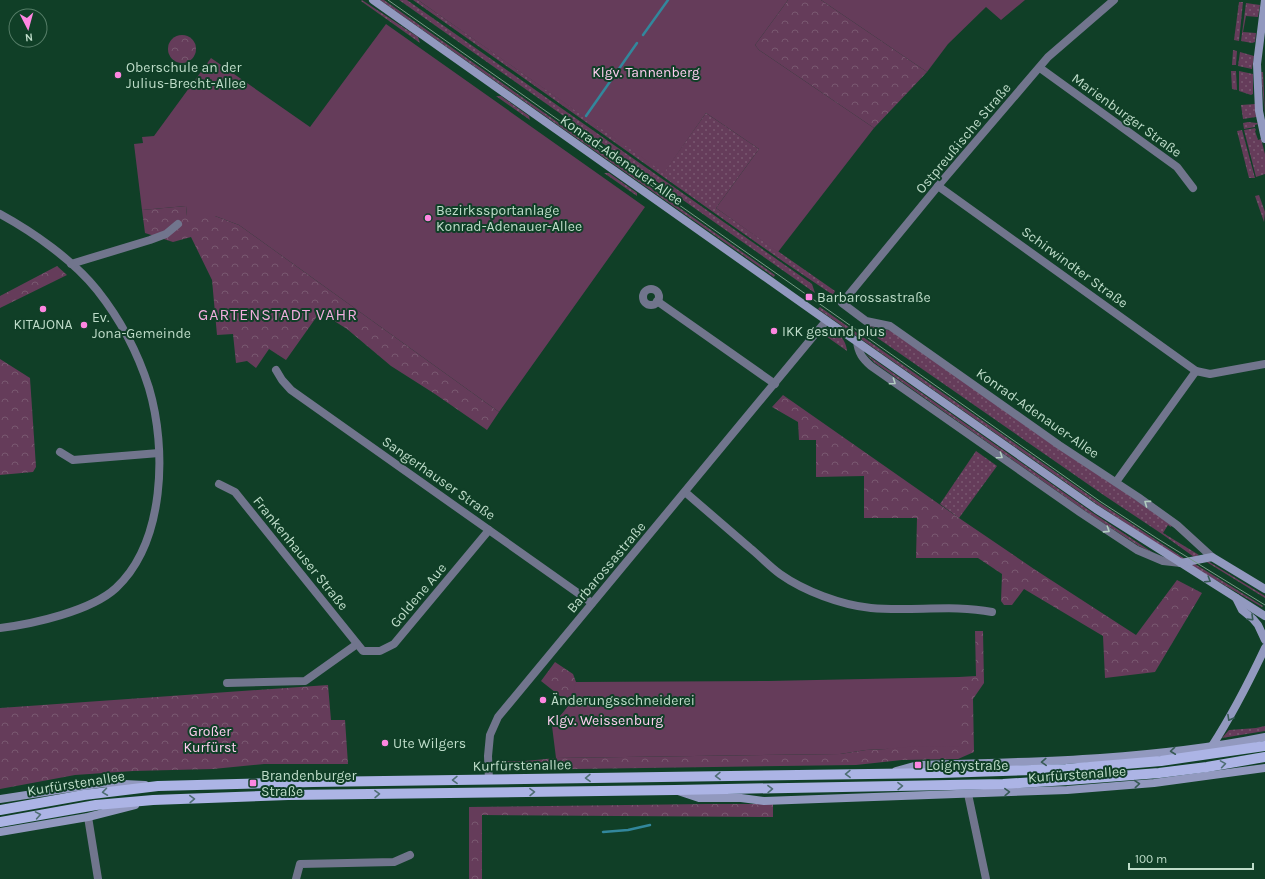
<svg xmlns="http://www.w3.org/2000/svg" width="1265" height="879" font-family="Karla,sans-serif">
<defs>
<pattern id="grass-dots" width="8" height="8" patternUnits="userSpaceOnUse"><rect width="8" height="8" fill="#653c5a"/><path d="M2 2h.1M6 6h.1" fill="none" stroke="#795870" stroke-width="1.8" stroke-linecap="round"/></pattern>
<pattern id="forest-crowns" width="20" height="18" patternUnits="userSpaceOnUse"><rect width="20" height="18" fill="#653c5a"/><path d="M2 6a3 3 0 1 1 6 0M12 15a3 3 0 1 1 6 0" fill="none" stroke="#795870"/></pattern>
</defs>
<rect width="100%" height="100%" fill="#103f27"/>
<g fill="url(#grass-dots)">
<polygon points="362,0 418,37 420,43 361,1"/>
<polygon points="380,0 384,0 775,275 774,277"/>
<polygon points="399,0 407,0 812,284 815,293"/>
<polygon points="413,0 418,0 664,172 706,113 759,149 716,208 835,291 833,295 784,262"/>
<polygon points="1239,2 1243,2 1239,41 1234,40"/>
<polygon points="1246,3 1260,5 1258,17 1246,16 1243,32 1256,33 1255,42 1252,43 1241,41"/>
<polygon points="1233,50 1237,51 1236,65 1232,65"/>
<polygon points="1240,52 1254,56 1252,69 1238,66"/>
<polygon points="1231,71 1236,71 1237,90 1232,89"/>
<polygon points="1239,71 1253,74 1253,94 1251,95 1239,91"/>
<polygon points="1261,72 1263,72 1265,116"/>
<polygon points="496,96 501,96 529,116 530,120"/>
<polygon points="1255,104 1256,117 1243,119 1241,105"/>
<polygon points="1248,122 1257,123 1258,124 1255,125 1255,127 1244,129 1243,123"/>
<polygon points="1255,128 1256,130 1255,131 1258,140 1261,139 1265,154 1265,174 1256,177 1244,130"/>
<polygon points="1242,130 1255,178 1249,178 1237,131"/>
<polygon points="604,173 609,173 637,193 637,196"/>
<polygon points="1259,195 1265,212 1264,222 1255,196"/>
<polygon points="820,307 1100,503 1185,559 1182,560 1098,505 818,309"/>
<polygon points="869,326 892,331 1172,525 1171,527 1168,525 1163,533 1199,555 1194,557 1162,534 1105,496 866,330"/>
<path d="M827,332C839,331 846,340 847,351L823,334Z"/>
<polygon points="866,354 1093,513 1155,554 1139,546 1091,515 875,363"/>
<polygon points="976,451 997,466 959,518 940,504"/>
<polygon points="1206,560 1265,596 1265,598 1205,561"/>
<polygon points="1195,564 1263,606 1262,607 1190,565"/>
<polygon points="1265,726 1265,731 1222,738 1229,730 1256,728"/>
</g>
<g fill="url(#forest-crowns)">
<polygon points="788,0 821,0 927,72 874,128 759,50 755,45"/>
<circle cx="182" cy="49" r="14"/>
<polygon points="186,206 187,216 215,216 239,225 499,412 487,430 435,394 391,366 347,329 320,312 286,360 269,349 256,368 247,361 236,363 233,334 217,335 212,280 191,237 173,242 145,233 142,210"/>
<polygon points="57,266 67,275 0,308 0,296"/>
<polygon points="0,359 30,378 36,467 33,472 0,475"/>
<polygon points="783,395 959,518 1034,569 1136,635 1177,580 1202,593 1155,672 1105,678 1103,636 1024,589 1012,605 1004,605 1001,601 1002,574 978,558 916,558 917,518 864,518 864,476 816,477 816,440 799,440 798,422 772,407"/>
<polygon points="975,631 983,631 984,683 973,699 974,752 958,759 902,760 856,765 501,770 501,761 525,761 556,758 840,754 866,750 886,749 959,721 959,677 976,676"/>
<polygon points="555,662 573,674 576,682 607,682 602,726 552,726 570,704 541,681"/>
<polygon points="328,685 331,720 345,720 348,764 264,764 213,769 133,771 75,775 0,789 0,708"/>
<polygon points="706,804 773,804 773,817 482,815 482,879 469,879 469,807"/>
</g>
<g fill="#653c5a">
<polygon points="418,0 788,0 755,45 759,50 874,128 778,252 716,208 759,149 706,113 664,173"/>
<polygon points="821,0 1025,0 1001,20 986,7 948,44 927,72"/>
<polygon points="386,24 645,207 499,412 239,225 215,216 187,216 186,206 142,210 134,144 143,143 142,137 154,136 211,58 310,127"/>
<polygon points="959,677 959,747 917,746 886,749 866,750 840,754 556,758 552,726 570,704 576,682 768,681"/>
</g>
<g fill="none" stroke-linecap="round" stroke-linejoin="round">
<g stroke="#32879c" stroke-width="2.5">
<polyline points="643,35 668,0"/>
<polyline points="586,116 637,43"/>
<polyline points="603,832 628,830 650,825"/>
</g>
<g stroke="#71758d" stroke-width="8">
<polyline points="1114,0 1048,57 943,180 842,303 866,321 890,326 1059,445 1138,497 1177,525 1212,557"/>
<polyline points="1040,68 1177,167 1193,188"/>
<polyline points="938,186 1196,371"/>
<path d="M0,214C33,232 73,260 97,290C120,319 138,353 149,388C167,449 165,542 116,588C91,611 33,624 0,628"/>
<polyline points="71,264 150,240 166,234 178,224"/>
<circle cx="651" cy="297" r="8"/>
<polyline points="657,301 775,384"/>
<path d="M857,341C858,353 863,359 871,366L1081,513L1137,550L1163,561L1181,563"/>
<polyline points="276,370 282,380 291,390 592,603"/>
<polyline points="60,452 73,460 159,453"/>
<polyline points="1116,482 1196,371 1210,374 1265,364"/>
<polyline points="219,484 235,492 363,651 380,651 394,644 489,530"/>
<path d="M685,492C707,511 728,529 750,548C760,556 769,566 780,574C804,591 841,605 871,608C911,612 953,604 992,612"/>
<polyline points="227,683 305,681 357,644"/>
<polyline points="489,780 488,756 490,735 498,717 826,321"/>
<polyline points="968,794 986,879"/>
<polyline points="88,817 98,879"/>
<polyline points="296,879 300,864 394,862 410,855"/>
</g>
<g stroke="#9299bf" stroke-width="8">
<polyline points="373,0 813,311 1096,509 1265,616"/>
<polyline points="1265,0 1257,64 1259,111 1265,139"/>
<polyline points="1181,563 1212,557 1265,589"/>
<polyline points="1236,598 1242,610 1253,619 1258,625 1265,640"/>
<path d="M1212,746C1232,715 1249,682 1265,648"/>
<path d="M896,771L918,765C1034,762 1151,760 1265,737"/>
<polyline points="678,791 699,798 741,798 764,801 1067,790 1154,783 1265,768"/>
<polyline points="0,799 104,783 145,785"/>
<polyline points="0,832 88,817 135,805"/>
</g>
<g stroke="#acb4e5" stroke-width="10">
<polyline points="0,810 84,795 158,786 313,782 940,773 1066,769 1161,761 1265,746"/>
<polyline points="0,822 96,805 153,800 288,795 675,790 1003,784 1068,780 1159,773 1207,767 1265,757"/>
</g>
<polyline stroke="#769b86" stroke-width="1" points="388,0 1101,502 1158,539 1265,605"/>
</g>
<defs><path id="oneway-chevron" d="M-2-3.5L2.5 0L-2 3.5" fill="none" stroke-width="1.6" stroke-linecap="round" stroke-linejoin="round"/></defs>
<g stroke="#b2cdc0">
<use href="#oneway-chevron" transform="translate(893 382) rotate(35)"/>
<use href="#oneway-chevron" transform="translate(1000 456) rotate(35)"/>
<use href="#oneway-chevron" transform="translate(1147 503) rotate(-144)"/>
<use href="#oneway-chevron" transform="translate(1107 530) rotate(33)"/>
</g>
<g stroke="#375a55">
<use href="#oneway-chevron" transform="translate(1208 580) rotate(32)"/>
<use href="#oneway-chevron" transform="translate(1251 618) rotate(44)"/>
<use href="#oneway-chevron" transform="translate(1230 718) rotate(119)"/>
<use href="#oneway-chevron" transform="translate(1173 751) rotate(174)"/>
<use href="#oneway-chevron" transform="translate(1044 762) rotate(177)"/>
<use href="#oneway-chevron" transform="translate(1137 784) rotate(-5)"/>
<use href="#oneway-chevron" transform="translate(1007 792) rotate(-2)"/>
</g>
<g stroke="#4e6e73">
<use href="#oneway-chevron" transform="translate(1223 764) rotate(-9)"/>
<use href="#oneway-chevron" transform="translate(848 774) rotate(179)"/>
<use href="#oneway-chevron" transform="translate(718 776) rotate(179)"/>
<use href="#oneway-chevron" transform="translate(588 778) rotate(179)"/>
<use href="#oneway-chevron" transform="translate(455 780) rotate(179)"/>
<use href="#oneway-chevron" transform="translate(900 786) rotate(-1)"/>
<use href="#oneway-chevron" transform="translate(770 789) rotate(-1)"/>
<use href="#oneway-chevron" transform="translate(105 792) rotate(172)"/>
<use href="#oneway-chevron" transform="translate(532 792) rotate(-1)"/>
<use href="#oneway-chevron" transform="translate(377 794) rotate(-1)"/>
<use href="#oneway-chevron" transform="translate(192 799) rotate(-2)"/>
<use href="#oneway-chevron" transform="translate(38 815) rotate(-10)"/>
</g>
<g fill="#fe86e1" stroke="#103f27" stroke-width="1.5">
<circle cx="118" cy="75" r="4"/>
<circle cx="428" cy="218" r="4"/>
<rect x="805" y="293" width="8" height="8" rx="2"/>
<circle cx="43" cy="309" r="4"/>
<circle cx="84" cy="325" r="4"/>
<circle cx="774" cy="331" r="4"/>
<circle cx="543" cy="700" r="4"/>
<circle cx="385" cy="743" r="4"/>
<rect x="914" y="761" width="8" height="8" rx="2"/>
<rect x="249" y="779" width="8" height="8" rx="2"/>
</g>
<g text-anchor="middle" stroke-width="4" stroke-linejoin="round" paint-order="stroke">
<g font-size="14" fill="#bedcc9" stroke="#103f27" text-anchor="start">
<text x="126" y="72">Oberschule an der<tspan x="126" dy="16">Julius-Brecht-Allee</tspan></text>
<text x="436" y="215">Bezirkssportanlage<tspan x="436" dy="16">Konrad-Adenauer-Allee</tspan></text>
<text x="817" y="302">Barbarossastraße</text>
<text x="92" y="322">Ev.<tspan x="92" dy="16">Jona-Gemeinde</tspan></text>
<text x="43" y="329" text-anchor="middle">KITAJONA</text>
<text x="782" y="336">IKK gesund plus</text>
<text x="551" y="705">Änderungsschneiderei</text>
<text x="393" y="748">Ute Wilgers</text>
<text x="926" y="770">Loignystraße</text>
<text x="261" y="780">Brandenburger<tspan x="261" dy="16">Straße</tspan></text>
</g>
<g font-size="14" fill="#fecef0" stroke="#103f27">
<text x="646" y="77">Klgv. Tannenberg</text>
<text x="605" y="725">Klgv. Weissenburg</text>
<text x="210" y="736">Großer<tspan x="210" dy="16">Kurfürst</tspan></text>
</g>
<g font-size="14" fill="#bedcc9" stroke="#103f27">
<text transform="translate(1127 115) rotate(36)" y="5">Marienburger Straße</text>
<text transform="translate(963 138) rotate(-50)" y="5">Ostpreußische Straße</text>
<text transform="translate(622 160) rotate(35)" y="5">Konrad-Adenauer-Allee</text>
<text transform="translate(1075 267) rotate(36)" y="5">Schirwindter Straße</text>
<text transform="translate(1038 413) rotate(35)" y="5">Konrad-Adenauer-Allee</text>
<text transform="translate(439 478) rotate(35)" y="5">Sangerhauser Straße</text>
<text transform="translate(301 553) rotate(51)" y="5">Frankenhauser Straße</text>
<text transform="translate(606 567) rotate(-50)" y="5">Barbarossastraße</text>
<text transform="translate(418 595) rotate(-50)" y="5">Goldene Aue</text>
<text transform="translate(522 765) rotate(-1)" y="5">Kurfürstenallee</text>
<text transform="translate(1077 774) rotate(-4)" y="5">Kurfürstenallee</text>
<text transform="translate(76 783) rotate(-9)" y="5">Kurfürstenallee</text>
</g>
<g font-size="16" letter-spacing="1" fill="#f1aede" stroke="#103f27">
<text x="278" y="320">GARTENSTADT VAHR</text>
</g>
</g>
<g transform="translate(28 28) rotate(174)"><circle r="19" fill="#103f27" stroke="#567e68"/>
<path d="M0-3L7 15L0 10L-7 15Z" fill="#fe86e1"/>
<text y="-6" font-size="11" font-weight="bold" text-anchor="middle" fill="#bedcc9">N</text>
</g>
<path d="M1129 863v6h124v-6" fill="none" stroke="#bedcc9" stroke-width="2"/>
<text x="1135" y="863" font-size="12" fill="#bedcc9" stroke="#103f27" stroke-width="3" paint-order="stroke">100 m</text>
</svg>
